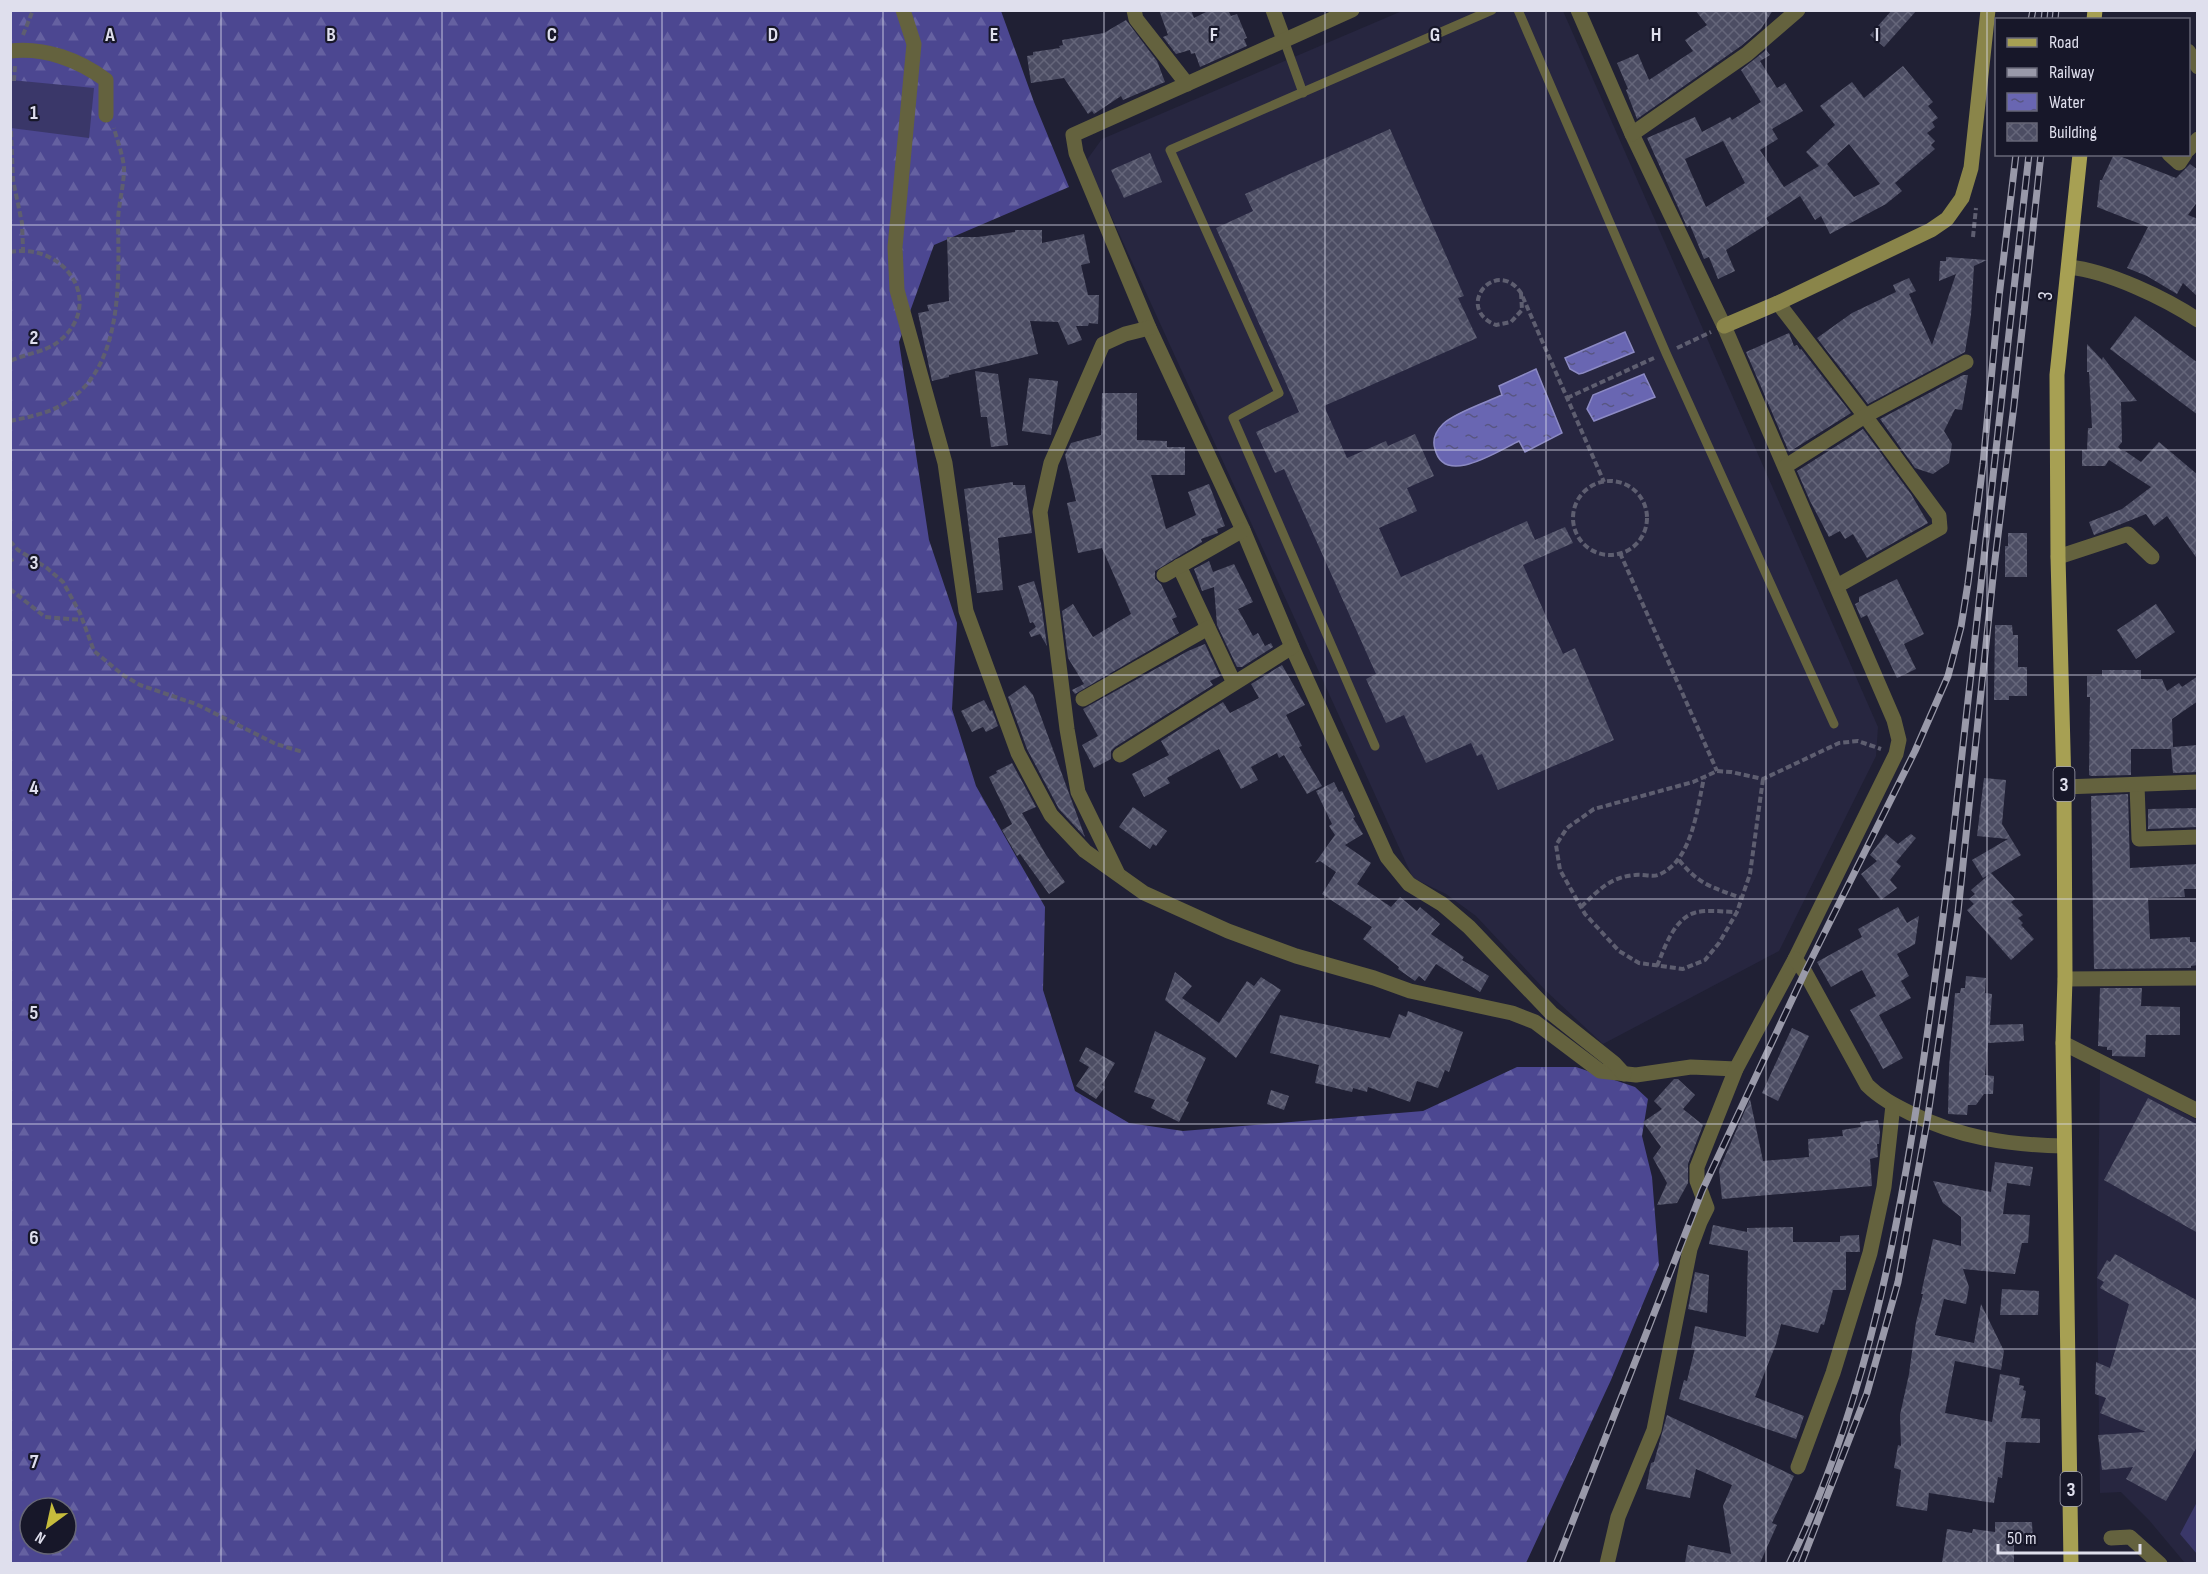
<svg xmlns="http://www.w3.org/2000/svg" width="2208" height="1574" font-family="'Sofia Sans Condensed',sans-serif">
<defs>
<pattern id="forest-firs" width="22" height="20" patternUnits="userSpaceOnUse" patternTransform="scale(1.5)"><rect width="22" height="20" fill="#4c4791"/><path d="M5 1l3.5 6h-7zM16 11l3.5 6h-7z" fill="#6561a1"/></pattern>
<pattern id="water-ripples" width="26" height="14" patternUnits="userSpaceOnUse" patternTransform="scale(1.5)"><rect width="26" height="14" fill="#6966b2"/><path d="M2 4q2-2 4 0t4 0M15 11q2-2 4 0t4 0" fill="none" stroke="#585682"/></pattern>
<pattern id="building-cross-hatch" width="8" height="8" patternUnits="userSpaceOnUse" patternTransform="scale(1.5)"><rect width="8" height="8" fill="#4c4d63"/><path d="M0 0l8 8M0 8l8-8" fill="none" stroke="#65667a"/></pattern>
</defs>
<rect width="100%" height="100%" fill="#202034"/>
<g fill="#272640">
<polygon points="1402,11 1563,11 1878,727 1876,756 1779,951 1603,1044 1546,991 1476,916 1446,894 1413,878 1086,161 1102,139"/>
<polygon points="2100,1068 2197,1120 2197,1563 2185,1563 2149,1520 2121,1492 2100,1493 2097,1280"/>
</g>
<path fill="url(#forest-firs)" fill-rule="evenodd" d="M10,11H1001L1034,102L1069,187L934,245L899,342L929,540L957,623L952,709L976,786L1045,907L1043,990L1075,1091L1129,1123L1183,1131L1423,1111L1517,1067H1576L1635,1087L1648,1099L1642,1136L1652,1177L1659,1265L1611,1380L1526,1563L15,1564L11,1561ZM30,1508H66V1544H30Z"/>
<g fill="#3a3769">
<polygon points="11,80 94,88 89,138 11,128"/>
<polygon points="2197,1502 2197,1554 2180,1534"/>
</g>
<g fill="url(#water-ripples)" stroke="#8c8ac4" stroke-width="1.5">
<polygon points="1625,332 1634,352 1583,373 1579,374 1570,369 1565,358"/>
<path d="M1536,369L1562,433L1525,452L1519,441C1498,451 1444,487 1435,449C1432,440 1436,431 1443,424C1454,413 1487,402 1502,395L1499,386Z"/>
<polygon points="1644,374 1655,397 1594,421 1587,409 1593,395"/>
</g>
<g fill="url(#building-cross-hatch)" fill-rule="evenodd">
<polygon points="1159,10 1191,10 1194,18 1210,10 1228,10 1231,16 1237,14 1247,38 1244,39 1247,46 1200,67 1195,53 1191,54 1190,50 1176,54 1163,37 1168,35"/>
<polygon points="1695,10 1773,10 1761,29 1741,46 1637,119 1626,90 1628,89 1617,63 1638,54 1649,80 1693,51 1685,40 1707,25"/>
<polygon points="1892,10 1917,10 1884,47 1870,35"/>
<polygon points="1126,20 1157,61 1165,82 1123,100 1121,96 1094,114 1092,111 1088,114 1064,78 1031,83 1027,56 1033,55 1033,52 1060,48 1059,46 1063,45 1062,40 1104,33"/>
<path d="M1766,50L1770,55L1760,61L1777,88L1785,83L1803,111L1772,129L1778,139L1760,150L1784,187L1819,166L1806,152L1835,125L1820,106L1852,82L1864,98L1903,66L1933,102L1928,106L1938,118L1932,122L1935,127L1927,133L1935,141L1931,145L1935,149L1895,183L1902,191L1886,204L1830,234L1821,216L1815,220L1800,196L1766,218L1769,223L1726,250L1735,271L1718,279L1709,257L1704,259L1690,225L1687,227L1647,138L1695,117L1702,132L1730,117L1732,120L1761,102L1741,70ZM1723,141L1745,183L1706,207L1685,159ZM1849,144L1880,184L1854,197L1827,164Z"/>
<polygon points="1390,129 1464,296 1458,298 1477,338 1324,406 1347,458 1386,441 1388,446 1415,434 1434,476 1407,488 1417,511 1379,528 1401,577 1527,521 1535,540 1565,527 1573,543 1523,565 1563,654 1575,648 1614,740 1498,790 1482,754 1477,756 1471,743 1426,763 1404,715 1386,723 1366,679 1376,674 1284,469 1275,473 1256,432 1299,412 1216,228 1253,211 1245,194"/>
<polygon points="1150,153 1162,182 1124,198 1111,170"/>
<polygon points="2114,154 2176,178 2190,164 2198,170 2198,201 2188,215 2198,219 2198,297 2183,283 2177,294 2147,276 2127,268 2148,227 2097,207 2100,180 2102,180"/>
<polygon points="1015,230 1042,230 1042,243 1084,234 1090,263 1081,265 1088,295 1099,295 1098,324 1089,323 1088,326 1076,326 1082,340 1068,345 1058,322 1030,321 1038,354 949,375 949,377 932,381 918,313 929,311 927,305 949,301 947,237 978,237 1015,232"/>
<polygon points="1946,257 1987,260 1974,266 1971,315 1965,352 1868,404 1817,338 1852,313 1896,292 1893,285 1909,278 1916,291 1909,294 1932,345 1956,274 1939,281 1940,261 1946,261"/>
<polygon points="2135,316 2198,363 2198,415 2110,349"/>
<polygon points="1789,333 1794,346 1797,345 1800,350 1801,349 1851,413 1789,452 1746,352"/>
<polygon points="2087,344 2102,360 2103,357 2137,401 2121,402 2122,442 2118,447 2122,451 2125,451 2141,462 2159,442 2198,475 2198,560 2167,516 2154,526 2146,514 2094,535 2089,522 2122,509 2151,487 2109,460 2105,466 2082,466 2082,450 2087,450 2088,428 2092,428 2089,372 2087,372"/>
<polygon points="975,371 998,374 1008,445 991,447 987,417 981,417"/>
<polygon points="1963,375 1968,375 1962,410 1955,409 1944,431 1952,444 1949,463 1933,474 1915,468 1880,419"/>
<polygon points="1029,378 1058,381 1051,435 1022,431"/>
<polygon points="1102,393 1137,393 1137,440 1167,441 1167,447 1185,447 1185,475 1151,475 1166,529 1196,515 1188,492 1209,484 1225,526 1217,529 1218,533 1201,539 1202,542 1155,571 1155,579 1161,584 1177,617 1172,619 1179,633 1075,694 1072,690 1084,684 1068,658 1062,611 1073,604 1093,637 1131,614 1102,548 1078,553 1067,503 1076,501 1065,455 1071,443 1101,435"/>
<polygon points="1863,429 1911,494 1928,523 1867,558 1853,534 1845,539 1840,531 1829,537 1810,501 1797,471"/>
<polygon points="1013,482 1013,485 1025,485 1032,533 998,538 1003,590 977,593 964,489"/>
<polygon points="2008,533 2027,533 2027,577 2005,577 2005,546 2008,546"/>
<polygon points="1209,561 1213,572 1234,564 1253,602 1238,609 1253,636 1258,633 1265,646 1271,643 1273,647 1242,667 1237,667 1217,625 1214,587 1202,591 1194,569"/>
<polygon points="1897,579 1924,634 1904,644 1916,669 1897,678 1867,615 1861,618 1855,604 1859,602 1859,597"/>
<polygon points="1034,581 1041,603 1047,646 1040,634 1031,637 1029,632 1036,627 1033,622 1030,623 1018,586"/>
<polygon points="2156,604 2175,632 2136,659 2117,630"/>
<polygon points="1995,625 2012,625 2013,635 2018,635 2018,667 2027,667 2027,696 2009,696 2009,700 1994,700"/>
<polygon points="1205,644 1220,676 1210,681 1213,685 1115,747 1111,751 1111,759 1094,768 1082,745 1098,736 1083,709 1188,651"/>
<polygon points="1282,665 1305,705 1286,715 1302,746 1299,747 1322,786 1307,794 1284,755 1279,758 1277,753 1251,767 1258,780 1241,789 1219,749 1167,778 1170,783 1144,797 1132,774 1169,755 1161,741 1223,702 1230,713 1259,698 1251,684"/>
<polygon points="2102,670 2141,670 2141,679 2162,679 2167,691 2179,683 2182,687 2198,676 2198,701 2172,719 2173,747 2198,745 2198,772 2173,773 2171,749 2131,749 2131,775 2091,776 2089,775 2090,697 2087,697 2087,676 2102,676"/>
<polygon points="1025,685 1033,695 1085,837 1059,809 1027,749 1008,697"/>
<polygon points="984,700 990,711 992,710 998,726 986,732 983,727 972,732 961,711"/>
<polygon points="1012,763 1036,807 1022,813 1046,855 1065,882 1049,894 1020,854 1017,856 1002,830 1012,824 989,777 997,773 996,771"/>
<polygon points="1984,778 2006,780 2002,824 2021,855 1991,873 2015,899 2011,902 2023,915 2018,918 2023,923 2021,925 2034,939 2011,960 1967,910 1974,904 1969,899 1975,894 1971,890 1990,874 1983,878 1972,860 2008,839 1977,836"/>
<polygon points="1334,782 1339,792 1342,791 1355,817 1353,818 1363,834 1345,845 1371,863 1357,884 1391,907 1400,897 1417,911 1420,907 1440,924 1431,934 1464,957 1462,960 1489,976 1480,992 1436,964 1425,981 1419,976 1415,981 1398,969 1399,967 1363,939 1372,927 1322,894 1336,872 1320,861 1315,863 1335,835 1329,826 1332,824 1316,791"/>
<polygon points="2128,794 2130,868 2198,864 2198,889 2184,889 2185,897 2148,898 2150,939 2190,937 2190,942 2198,942 2198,965 2191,966 2191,968 2094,969 2091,796"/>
<polygon points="1133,807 1167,831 1156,846 1153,844 1150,849 1119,827"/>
<polygon points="2198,808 2198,827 2148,829 2148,809"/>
<polygon points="1886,834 1898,844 1911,834 1916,838 1896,862 1901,866 1890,880 1897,888 1881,900 1861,874 1877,861 1870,855"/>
<polygon points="1898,907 1907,923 1919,916 1915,944 1897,954 1909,976 1901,981 1911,998 1879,1015 1903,1058 1883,1069 1850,1010 1876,996 1862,970 1831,987 1817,962 1862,937 1858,929"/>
<polygon points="1175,972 1192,986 1182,998 1219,1023 1247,981 1254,986 1261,977 1281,990 1236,1058 1165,1000"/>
<polygon points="1966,976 1986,978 1985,993 1992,994 1990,1025 2023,1024 2024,1041 1988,1043 1985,1075 1994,1076 1993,1094 1984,1094 1976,1105 1968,1105 1967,1115 1948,1114 1949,1068 1955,993 1960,993 1961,988 1965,988"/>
<polygon points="2100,988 2142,988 2141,1006 2180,1007 2180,1035 2146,1035 2145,1057 2112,1056 2112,1050 2107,1050 2107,1047 2098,1046"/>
<polygon points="1408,1011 1463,1032 1449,1072 1445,1070 1438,1088 1417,1081 1410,1102 1368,1087 1367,1092 1353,1088 1352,1092 1315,1083 1319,1065 1270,1053 1280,1015 1390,1038 1399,1014 1406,1017"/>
<polygon points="1792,1028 1809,1036 1778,1101 1762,1093"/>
<polygon points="1155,1031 1206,1058 1186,1101 1189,1102 1179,1122 1151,1108 1155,1100 1134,1092"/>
<polygon points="1086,1047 1115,1063 1102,1085 1105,1087 1096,1099 1076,1086 1089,1067 1079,1061"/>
<polygon points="1674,1079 1678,1079 1695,1095 1683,1109 1703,1125 1688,1164 1688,1183 1677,1203 1657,1205 1667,1183 1653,1158 1661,1147 1643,1122 1662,1109 1654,1101"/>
<polygon points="1271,1090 1289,1096 1284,1110 1267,1104"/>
<polygon points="2148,1098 2198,1125 2198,1233 2104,1180"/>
<polygon points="1750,1099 1763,1161 1809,1157 1808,1139 1843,1136 1842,1130 1861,1127 1860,1122 1878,1120 1880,1132 1879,1144 1877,1144 1878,1157 1870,1159 1872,1186 1722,1199 1719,1170"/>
<polygon points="1995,1162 2033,1167 2030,1186 2007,1183 2003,1214 2030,1215 2028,1243 2022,1243 2015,1274 1963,1269 1969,1287 1966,1304 1944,1299 1935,1335 1974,1343 1981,1304 2004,1351 2001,1370 1955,1361 1945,1413 1992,1422 2000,1374 2020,1378 2019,1385 2024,1386 2023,1390 2026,1391 2021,1418 2040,1419 2040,1443 2006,1442 2002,1478 1998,1477 1994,1503 1929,1493 1927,1511 1896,1506 1901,1470 1894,1468 1898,1445 1901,1446 1900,1415 1909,1374 1916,1322 1923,1294 1921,1294 1933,1239 1961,1246 1961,1217 1943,1203 1933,1181 1991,1192"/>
<polygon points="1713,1225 1747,1232 1747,1228 1793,1227 1793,1242 1840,1242 1840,1236 1859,1235 1860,1252 1846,1252 1846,1290 1833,1290 1824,1325 1821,1324 1818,1333 1781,1324 1776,1344 1755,1397 1804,1416 1796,1439 1679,1399 1684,1380 1687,1381 1695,1348 1691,1348 1695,1326 1746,1337 1748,1251 1709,1244"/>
<polygon points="2115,1254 2198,1301 2198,1445 2166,1501 2126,1479 2133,1467 2102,1470 2098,1435 2146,1432 2100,1413 2106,1398 2095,1394 2096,1362 2110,1368 2129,1304 2100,1288 2104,1282 2097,1278 2107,1260 2110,1262"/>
<polygon points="1695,1272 1709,1275 1707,1313 1688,1309"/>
<polygon points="2002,1289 2039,1291 2038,1315 2000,1315"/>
<polygon points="1667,1415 1794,1476 1772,1523 1777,1525 1760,1563 1685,1563 1688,1545 1731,1554 1723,1506 1732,1485 1696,1469 1690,1498 1646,1489 1651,1463 1654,1462"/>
<polygon points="1995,1522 2032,1522 2033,1543 2014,1543 2014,1563 1942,1563 1947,1529 1972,1533 1973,1529 1995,1532"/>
</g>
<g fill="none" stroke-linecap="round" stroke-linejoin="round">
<g stroke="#5e5e70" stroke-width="4" stroke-dasharray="6 3" stroke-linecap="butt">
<polyline points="23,35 33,10"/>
<polyline points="14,81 15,65"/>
<polyline points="11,131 13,180 22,223 23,249"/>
<polyline points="1973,237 1976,208"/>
<path d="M10,252C67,242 106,305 58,342C45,352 25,354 10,361"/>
<path d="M1521,293L1522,310L1511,322L1496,325C1453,308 1496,256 1521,293L1604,482"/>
<polyline points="1677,348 1711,332"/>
<polyline points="1567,398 1654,358"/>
<path d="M10,421C28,417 47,414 63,404C123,370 119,282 118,223C118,205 124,187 124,168C123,155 117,140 114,128"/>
<circle cx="1610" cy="518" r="37"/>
<polyline points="10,541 18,550 47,568 63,582 80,613 94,651 123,675 140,685 196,704 276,744 303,752"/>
<polyline points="1620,553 1717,771"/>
<polyline points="10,561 13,559"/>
<polyline points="10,589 45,617 83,620"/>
<polyline points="1763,779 1750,874 1737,912 1719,943 1705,960 1683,969 1639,963 1619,951 1585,914 1560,870 1556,845 1567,828 1594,809 1693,782 1717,771 1731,772 1763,779 1839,743 1858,741 1881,749"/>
<path d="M1679,860C1699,885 1712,887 1741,898"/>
<path d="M1581,907C1599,890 1610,877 1635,875C1642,874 1652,877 1658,875C1692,862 1697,809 1704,778"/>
<path d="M1657,966C1664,949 1674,919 1694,913C1706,909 1724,912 1737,912"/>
</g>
<g stroke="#64623e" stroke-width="9">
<polyline points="1518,10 1666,353 1834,724"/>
<polyline points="1284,40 1303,93"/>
<polyline points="1375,746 1233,418 1279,393 1170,150 1492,10"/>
</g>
<g stroke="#64623e" stroke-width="15">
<polyline points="903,10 914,44 895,247 897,290 945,463 966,611 1018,753 1051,815 1085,851 1144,893 1228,931 1296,956 1374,978 1410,991 1512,1013 1535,1022 1600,1071 1636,1075 1691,1067 1736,1069"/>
<polyline points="1134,10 1136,19 1187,84"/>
<polyline points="1273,10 1284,40"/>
<polyline points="1352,10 1073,135 1076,153 1149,328 1243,530 1292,647 1387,857 1409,884 1442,904 1469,927 1551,1013 1614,1063 1624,1074"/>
<polyline points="1578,10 1632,134 1724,326 1894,720 1899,740 1896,754 1795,959 1736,1069 1697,1167 1697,1181 1707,1208 1700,1222 1690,1249 1654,1430 1618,1517 1607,1564"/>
<path d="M10,51C45,47 79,60 106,80V115"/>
<polyline points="2188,51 2198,67"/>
<polyline points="1632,134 1747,54 1798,10"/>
<polyline points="2188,150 2198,139"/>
<polyline points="2169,154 2179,163 2185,154"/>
<path d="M2069,267C2108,271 2165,298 2198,320"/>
<polyline points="1778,303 1865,416 1939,516 1940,528 1837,586"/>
<polyline points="1786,466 1865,416 1966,362"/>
<polyline points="2058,557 2128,534 2152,557"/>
<polyline points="1179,566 1234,683"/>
<polyline points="1164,575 1243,530"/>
<polyline points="1083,699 1208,628"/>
<polyline points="1120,755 1292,647"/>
<polyline points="2137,785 2139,839 2198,837"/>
<polyline points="2064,787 2198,782"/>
<polyline points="1117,872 1078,792 1067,729 1040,512 1051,463 1103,344 1125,334 1149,328"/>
<path d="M1795,959L1805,972L1867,1085C1880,1098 1894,1105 1910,1113C1961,1138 2008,1145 2064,1146"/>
<polyline points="2065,979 2198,978"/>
<polyline points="2063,1043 2198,1111"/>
<polyline points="1798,1467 1833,1373 1870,1253 1884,1187 1893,1105"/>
<polyline points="2111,1538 2130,1537 2160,1564"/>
</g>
<polyline stroke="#8a854a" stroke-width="15" points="1724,326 1778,303 1931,230 1947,219 1962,198 1971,168 1988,10"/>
<g stroke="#a7a053" stroke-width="15">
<polyline points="2094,20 2095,10"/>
<polyline points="2071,1564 2063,1043 2065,979 2064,787 2058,557 2057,375 2080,154"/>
</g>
<defs>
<g id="rail">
<polyline points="2031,20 2033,10"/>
<polyline points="2044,20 2045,10"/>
<polyline points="2055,20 2056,10"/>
<polyline points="1556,1564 1702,1191 1805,972 1915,751 1948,676 1961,627 1968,583 1983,464 1999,297 2016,154"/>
<path d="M1789,1564C1867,1403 1900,1225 1925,1050C1937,966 1948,883 1957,799C1981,584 2005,369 2029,154"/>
<polyline points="1801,1564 1867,1393 1898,1282 1927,1122 1958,912 1994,568 2014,405 2041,154"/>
</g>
</defs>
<use href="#rail" stroke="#9999a9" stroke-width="7"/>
<use href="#rail" stroke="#171729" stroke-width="4.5" stroke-dasharray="14" stroke-linecap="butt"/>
</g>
<path fill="none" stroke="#dfdfed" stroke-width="1.5" stroke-opacity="0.55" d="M221,10V1564M442,10V1564M662,10V1564M883,10V1564M1104,10V1564M1325,10V1564M1546,10V1564M1766,10V1564M1987,10V1564M10,225H2198M10,450H2198M10,675H2198M10,899H2198M10,1124H2198M10,1349H2198"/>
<g text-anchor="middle" stroke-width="4.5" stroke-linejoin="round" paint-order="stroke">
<g fill="#171729" stroke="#a3a3b2" stroke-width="1.5">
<rect x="2053.5" y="767" width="21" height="34" rx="4.5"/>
<rect x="2060.5" y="1472" width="21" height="34" rx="4.5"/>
</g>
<g font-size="20" font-weight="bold" fill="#dfdfed">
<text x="2064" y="791">3</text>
<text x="2071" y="1496">3</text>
</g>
<g font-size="21" fill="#dfdfed" stroke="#171729">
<text transform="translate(2045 296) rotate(-84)" y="7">3</text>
</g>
</g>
<g font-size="20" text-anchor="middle" font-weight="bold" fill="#dfdfed" stroke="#171729" stroke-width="4.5" stroke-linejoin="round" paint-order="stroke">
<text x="110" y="41">A</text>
<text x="331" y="41">B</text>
<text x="552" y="41">C</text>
<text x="773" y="41">D</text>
<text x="994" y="41">E</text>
<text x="1214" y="41">F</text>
<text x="1435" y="41">G</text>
<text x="1656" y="41">H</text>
<text x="1877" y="41">I</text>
<text x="34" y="119">1</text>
<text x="34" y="344">2</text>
<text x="34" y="569">3</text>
<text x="34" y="794">4</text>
<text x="34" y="1019">5</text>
<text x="34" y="1244">6</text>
<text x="34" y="1468">7</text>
</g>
<rect width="2208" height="1574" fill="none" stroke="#dfdfed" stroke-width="24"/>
<rect x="1995" y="18" width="195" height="138" fill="#171729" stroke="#676777" stroke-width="1.5"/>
<rect x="2007" y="38" width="30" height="9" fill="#a7a053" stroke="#676777" stroke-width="1.5"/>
<text x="2049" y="48" font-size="18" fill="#dfdfed">Road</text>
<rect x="2007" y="68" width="30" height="9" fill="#9999a9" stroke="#676777" stroke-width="1.5"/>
<text x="2049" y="78" font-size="18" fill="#dfdfed">Railway</text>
<rect x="2007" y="93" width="30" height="18" fill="url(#water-ripples)" stroke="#676777" stroke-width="1.5"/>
<text x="2049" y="108" font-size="18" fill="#dfdfed">Water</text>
<rect x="2007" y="123" width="30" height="18" fill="url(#building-cross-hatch)" stroke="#676777" stroke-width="1.5"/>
<text x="2049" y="138" font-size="18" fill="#dfdfed">Building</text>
<g transform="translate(48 1526) rotate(213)"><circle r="28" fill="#171729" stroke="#676777" stroke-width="1.5"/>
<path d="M0-4.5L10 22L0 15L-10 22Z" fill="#c6bc3c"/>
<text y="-9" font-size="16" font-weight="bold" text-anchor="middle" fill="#dfdfed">N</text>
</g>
<path d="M1998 1544v9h142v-9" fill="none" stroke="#dfdfed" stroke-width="3"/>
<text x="2007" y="1544" font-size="18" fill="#dfdfed" stroke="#171729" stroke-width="4.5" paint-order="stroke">50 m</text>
</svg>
